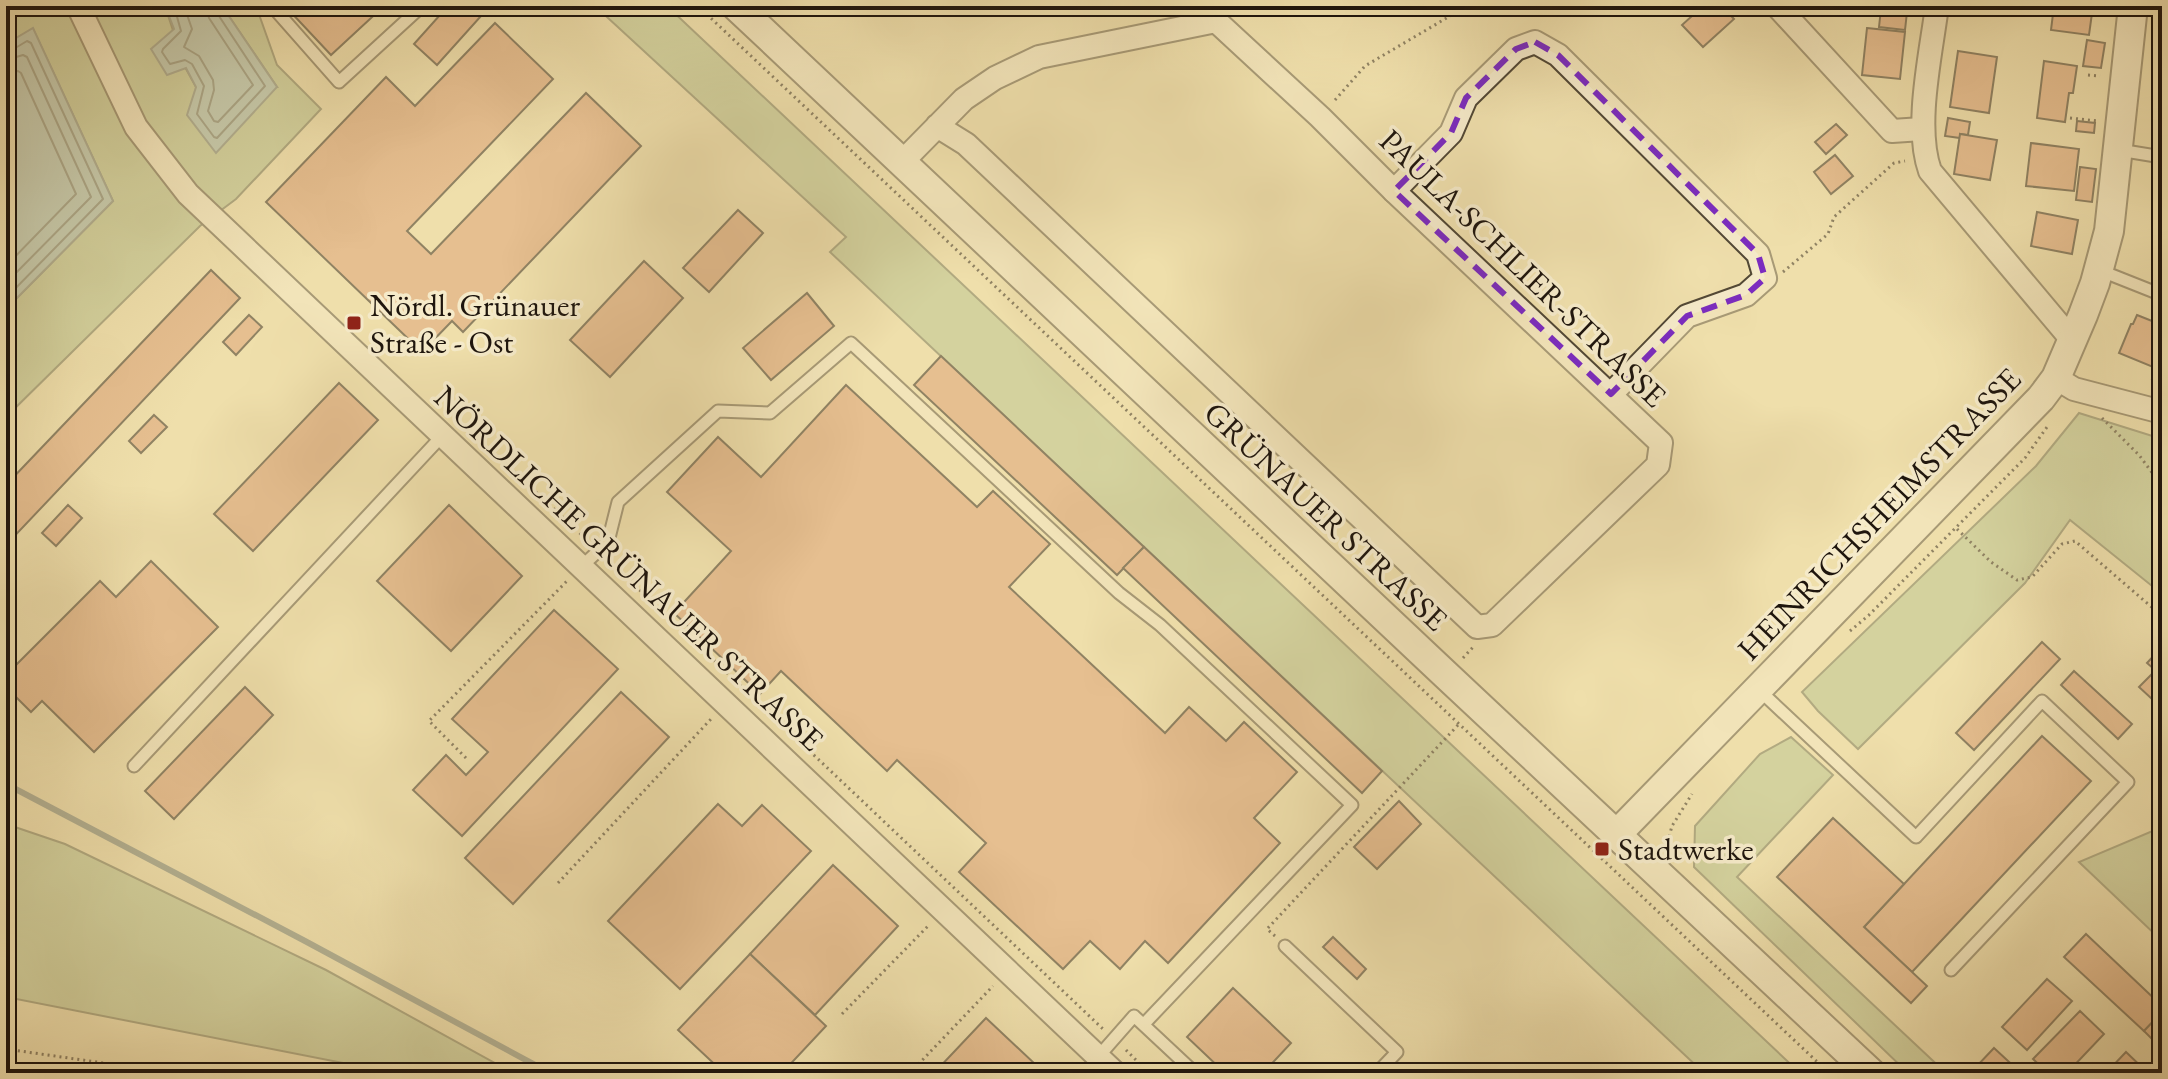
<svg xmlns="http://www.w3.org/2000/svg" width="2168" height="1079" font-family="'EB Garamond',serif">
<rect width="100%" height="100%" fill="#efdfac"/>
<filter id="stains"><feTurbulence type="fractalNoise" baseFrequency=".0025" numOctaves="4"/><feColorMatrix values="0 0 0 0 .2 0 0 0 0 .09 0 0 0 0 .02 0 0 0 .5 -.17"/></filter>
<radialGradient id="worn" r=".72"><stop offset=".6" stop-color="#630" stop-opacity="0"/><stop offset="1" stop-color="#630" stop-opacity=".3"/></radialGradient>
<g fill="#b3c38e" stroke="#686c4e" stroke-width="2">
<polygon points="6,6 165,6 185,67 196,87 277,87 222,6 256,6 277,65 321,109 236,199 200,226 6,417 6,309 113,201 33,29 6,44"/>
<polygon points="595,6 667,6 1800,1073 1704,1073 830,252 846,237"/>
<polygon points="2079,413 2162,439 2162,594 2070,520 2025,583 1858,749 1818,711 1802,692 2036,466"/>
<polygon points="1791,737 1833,775 1737,877 1946,1073 1908,1073 1694,867 1695,826 1760,754"/>
<polygon points="6,824 65,844 326,970 513,1073 394,1073 6,997"/>
<polygon points="2162,827 2162,941 2079,862"/>
</g>
<g fill="#9ebab4" stroke="#6b7871" stroke-width="2">
<polygon points="165,6 222,6 277,87 216,153 187,115 196,87 186,68 167,75 151,49 174,29"/>
<polygon points="33,28 113,201 6,309 6,44"/>
</g>
<g fill="none" stroke-linecap="round" stroke-linejoin="round">
<g stroke="#5e6860" stroke-width="2">
<polyline points="174,6 181,31 163,49 162,52 170,64 185,60 192,64 204,86 197,114 214,137 217,138 265,86 217,13 216,6"/>
<polyline points="184,6 192,29 184,47 199,56 213,80 214,90 208,111 214,121 218,122 253,85 209,18 206,6"/>
<polyline points="6,50 12,50 27,41 31,43 103,199 6,298"/>
<polyline points="6,60 23,55 27,57 91,197 6,283"/>
<polyline points="6,72 18,71 21,73 76,194 6,266"/>
</g>
<polyline stroke="#6b7871" stroke-width="6" points="6,784 305,941 550,1073"/>
</g>
<g fill="#dc996f" stroke="#1e150d" stroke-width="2">
<polygon points="285,6 384,6 331,55"/>
<polygon points="448,6 490,6 437,65 414,44"/>
<polygon points="1703,6 1710,6 1714,11 1722,6 1734,19 1703,47 1682,25"/>
<polygon points="2054,6 2093,6 2089,35 2051,30"/>
<polygon points="1881,9 1907,12 1905,30 1879,27"/>
<polygon points="495,23 553,79 407,231 431,254 586,93 641,146 463,332 452,321 422,352 266,202 386,77 415,106"/>
<polygon points="1867,28 1905,32 1900,79 1862,75"/>
<polygon points="2087,40 2105,43 2101,68 2083,66"/>
<polygon points="1958,51 1997,57 1989,113 1950,107"/>
<polygon points="2044,61 2077,66 2073,93 2069,93 2065,122 2037,118"/>
<polygon points="1948,118 1970,122 1968,135 1960,134 1960,138 1945,136"/>
<polygon points="2077,121 2095,123 2094,133 2076,131"/>
<polygon points="1836,124 1847,135 1826,154 1815,142"/>
<polygon points="1960,134 1997,140 1990,180 1954,174"/>
<polygon points="2031,143 2079,149 2074,191 2026,186"/>
<polygon points="1835,155 1853,176 1831,194 1814,172"/>
<polygon points="2080,167 2096,169 2092,202 2076,200"/>
<polygon points="738,210 763,233 709,292 683,268"/>
<polygon points="2037,212 2078,220 2072,254 2031,246"/>
<polygon points="644,261 683,298 610,377 570,340"/>
<polygon points="211,270 240,298 6,545 6,485"/>
<polygon points="807,293 834,326 771,380 743,348"/>
<polygon points="249,315 262,327 236,355 223,342"/>
<polygon points="2137,315 2162,325 2162,345 2153,367 2119,353 2131,324 2133,324"/>
<polygon points="2159,353 2162,354 2162,383 2152,379 2156,369 2153,367"/>
<polygon points="941,356 1144,547 1117,575 914,385"/>
<polygon points="339,383 378,420 253,551 214,514"/>
<polygon points="846,385 977,507 993,491 1050,544 1009,587 1165,733 1189,707 1226,741 1244,722 1297,772 1254,818 1280,843 1168,963 1145,941 1120,969 1090,941 1063,969 959,872 986,843 897,760 887,771 781,671 760,694 674,613 731,551 667,492 718,437 761,477"/>
<polygon points="154,415 167,427 141,453 129,441"/>
<polygon points="68,505 82,518 56,546 42,533"/>
<polygon points="449,505 522,576 451,651 377,581"/>
<polygon points="1144,547 1382,771 1362,793 1123,568"/>
<polygon points="151,561 218,627 94,752 42,701 31,712 6,687 6,675 100,581 116,597"/>
<polygon points="554,610 618,669 462,836 413,790 446,755 466,775 488,752 452,719"/>
<polygon points="2042,642 2060,659 1974,750 1956,733"/>
<polygon points="2160,649 2162,651 2162,676 2147,663"/>
<polygon points="2074,671 2132,724 2118,739 2061,685"/>
<polygon points="2151,675 2162,685 2152,699 2139,687"/>
<polygon points="245,687 273,715 174,819 145,791"/>
<polygon points="621,692 669,737 513,904 465,858"/>
<polygon points="2042,736 2091,781 1912,972 1864,927"/>
<polygon points="1399,801 1421,824 1377,869 1354,847"/>
<polygon points="718,804 742,826 762,805 811,851 680,989 608,921"/>
<polygon points="1833,818 1904,884 1864,927 1927,986 1911,1003 1777,877"/>
<polygon points="833,865 898,926 815,1015 750,954"/>
<polygon points="2086,934 2162,1006 2162,1012 2144,1031 2064,957"/>
<polygon points="1333,937 1366,969 1357,979 1323,947"/>
<polygon points="750,954 826,1026 782,1073 724,1073 678,1030"/>
<polygon points="2047,979 2072,1001 2027,1050 2002,1027"/>
<polygon points="1233,988 1291,1043 1263,1073 1225,1073 1187,1037"/>
<polygon points="2080,1011 2104,1034 2067,1073 2048,1073 2033,1059"/>
<polygon points="2162,1012 2162,1049 2144,1031"/>
<polygon points="986,1018 1035,1064 1027,1073 934,1073"/>
<polygon points="1994,1048 2021,1073 1977,1073 1974,1069"/>
<polygon points="2126,1052 2148,1073 2106,1073"/>
</g>
<g fill="none" stroke-linecap="round" stroke-linejoin="round">
<defs>
<g id="service">
<polyline points="272,6 339,82 422,6"/>
<polyline points="2142,6 2162,9"/>
<polyline points="2119,150 2162,157"/>
<polyline points="2099,270 2162,295"/>
<polyline points="581,567 608,542 618,502 718,411 770,413 851,343 1119,593 1160,625 1352,805 1144,1024"/>
<polyline points="1758,689 1916,837 2042,701 2128,782 1951,970"/>
<polyline points="134,766 442,436"/>
<polyline points="1285,946 1397,1052 1377,1073"/>
<polyline points="1098,1057 1134,1016 1195,1073"/>
</g>
<g id="minor">
<polyline points="78,6 136,127 188,194 1115,1073"/>
<polyline points="1777,6 1892,131 1922,129"/>
<path d="M1937,6C1931,54 1914,126 1930,171L2072,340"/>
<polyline points="902,162 964,99 995,78 1039,57 1216,21 1320,117 1394,191 1661,443 1658,465 1492,625 1477,627 966,144 937,126"/>
<polyline points="1394,191 1451,133 1466,98 1516,49 1535,42 1558,55 1758,254 1765,278 1746,295 1687,316 1611,394"/>
<polyline points="2056,378 2074,389 2162,412"/>
</g>
<g id="tertiary">
<polyline points="736,6 1446,675 1871,1073"/>
<polyline points="1617,834 2041,398 2056,378 2083,315 2095,283 2109,231 2133,6"/>
</g>
</defs>
<use href="#service" stroke="#524835" stroke-width="15"/>
<use href="#minor" stroke="#524835" stroke-width="26"/>
<use href="#tertiary" stroke="#524835" stroke-width="32"/>
<g stroke="#1e150d" stroke-width="3" stroke-dasharray="2 4" stroke-linecap="butt">
<polyline points="698,6 1829,1073"/>
<polyline points="2088,75 2100,76"/>
<polyline points="1335,100 1365,66 1467,6"/>
<polyline points="2070,118 2098,121"/>
<polyline points="1783,272 1828,234 1834,217 1894,163 1905,161"/>
<polyline points="2102,418 2139,455 2162,486"/>
<polyline points="492,451 586,539"/>
<polyline points="1957,529 1991,562 2017,580 2032,577 2062,544 2075,541 2162,616"/>
<polyline points="609,561 1103,1029"/>
<polyline points="1850,631 1869,615 2025,458 2047,427"/>
<polyline points="1463,658 1474,646"/>
<polyline points="466,758 429,721 567,581"/>
<polyline points="1666,848 1672,826 1692,794"/>
<polyline points="558,883 711,719"/>
<polyline points="1275,936 1267,929 1459,724"/>
<polyline points="842,1014 929,925"/>
<polyline points="6,1049 173,1073"/>
<polyline points="1126,1050 1149,1073"/>
<polyline points="6,1068 38,1073"/>
<polyline points="910,1073 993,986"/>
</g>
<use href="#service" stroke="#f5eac9" stroke-width="11"/>
<use href="#minor" stroke="#f5eac9" stroke-width="22"/>
<use href="#tertiary" stroke="#f5eac9" stroke-width="28"/>
</g>
<path d="M0 0H2168V1079H0ZM1535,42L1558,55L1758,254L1765,278L1746,295L1687,316L1611,394L1394,191L1451,133L1466,98L1516,49Z" fill="#efdfac" fill-opacity=".55" fill-rule="evenodd"/>
<path fill="none" stroke="#7b2cbf" stroke-width="6" stroke-dasharray="16 10" stroke-linejoin="round" d="M1535,42L1558,55L1758,254L1765,278L1746,295L1687,316L1611,394L1394,191L1451,133L1466,98L1516,49Z"/>
<g fill="#8f2418" stroke="#f5eac9" stroke-width="3">
<rect x="346" y="315" width="16" height="16" rx="4"/>
<rect x="1594" y="841" width="16" height="16" rx="4"/>
</g>
<g text-anchor="middle" stroke-width="7" stroke-linejoin="round" paint-order="stroke">
<g font-size="32" fill="#1e150d" stroke="#f5eac9">
<text transform="translate(1523 268) rotate(44)" y="11">PAULA-SCHLIER-STRASSE</text>
<text transform="translate(1879 514) rotate(-46)" y="11">HEINRICHSHEIMSTRASSE</text>
<text transform="translate(1326 516) rotate(43)" y="11">GRÜNAUER STRASSE</text>
<text transform="translate(629 568) rotate(43)" y="11">NÖRDLICHE GRÜNAUER STRASSE</text>
</g>
<g font-size="32" fill="#1e150d" stroke="#f5eac9" text-anchor="start">
<text x="370" y="316">Nördl. Grünauer<tspan x="370" dy="37">Straße - Ost</tspan></text>
<text x="1618" y="860">Stadtwerke</text>
</g>
</g>
<rect width="2168" height="1079" fill="none" stroke="#efdfac" stroke-width="32"/>
<rect x="8" y="8" width="2152" height="1063" fill="none" stroke="#1e150d" stroke-width="4"/>
<rect x="16" y="16" width="2136" height="1047" fill="none" stroke="#1e150d" stroke-width="2"/>
<rect width="100%" height="100%" filter="url(#stains)"/>
<rect width="100%" height="100%" fill="url(#worn)"/>
</svg>
